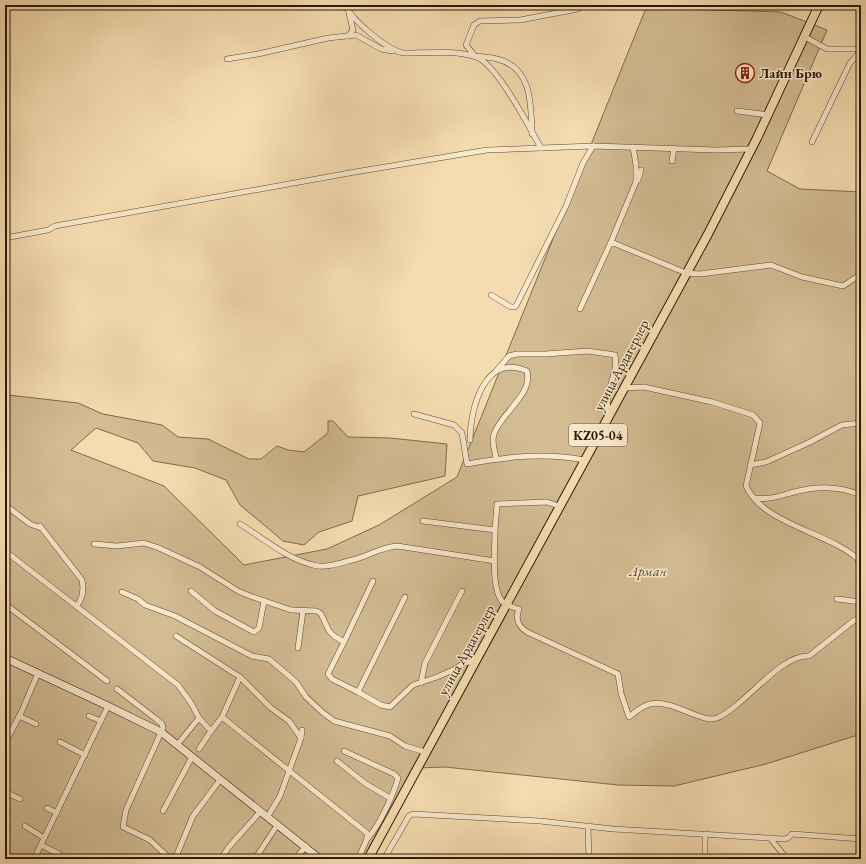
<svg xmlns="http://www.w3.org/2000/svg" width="866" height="864" font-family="'EB Garamond',serif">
<rect width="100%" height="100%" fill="#f5dcb0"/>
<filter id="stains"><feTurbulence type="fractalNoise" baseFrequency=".005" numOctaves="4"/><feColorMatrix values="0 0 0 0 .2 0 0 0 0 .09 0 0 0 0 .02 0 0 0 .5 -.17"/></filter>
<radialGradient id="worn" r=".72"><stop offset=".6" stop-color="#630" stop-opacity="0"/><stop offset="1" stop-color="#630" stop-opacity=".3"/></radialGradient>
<polygon fill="#d3bb93" stroke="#806a4d" points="646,8 781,12 827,30 767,171 800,189 861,192 861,734 766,764 674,786 618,785 445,767 417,768 368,859 5,859 5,398 8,395 78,403 103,414 162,425 178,437 208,439 249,459 261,459 277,446 288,450 304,452 328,433 328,421 333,421 348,437 390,438 447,444 445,476 358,496 352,521 319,532 304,545 283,541 263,524 240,505 226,480 195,468 153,461 138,443 96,428 71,450 164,486 244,565 327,549 379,525 457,477"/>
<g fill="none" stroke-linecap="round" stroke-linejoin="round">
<polyline stroke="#b19977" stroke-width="8" points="5,858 5,859"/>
<defs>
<g id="street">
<path d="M345,5C353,21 386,49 403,53C424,53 456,50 476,57C497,64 529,127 541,148"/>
<polyline points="348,36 353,30 349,13"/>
<polyline points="805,37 827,49 861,49"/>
<polyline points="227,59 258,54 328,38 356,35 381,49 392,51"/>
<polyline points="737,111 769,115"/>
<path d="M532,134C531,104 532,67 497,59C490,57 482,57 475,56L466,45L474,25L480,21L520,20L578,9"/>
<polyline points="812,142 850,63 861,51"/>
<polyline points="672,161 674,148"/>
<polyline points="638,180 641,170"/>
<polyline points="5,238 48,230 55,226 355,172 487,150 593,146 716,150 752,149"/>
<polyline points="611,242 636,182 636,165 633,147"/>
<polyline points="491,295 511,307 515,307 517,304 566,206 583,163 593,146"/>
<polyline points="580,309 611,242 686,273 700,274 771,265 802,277 843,286 861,274"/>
<path d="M496,371L509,356L517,354H545L588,351L615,355C619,375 602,394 609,415"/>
<path d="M624,388L644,387L712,402L753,415L760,423L746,486C764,526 832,532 861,562"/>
<path d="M414,414L454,425L462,433L467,464C506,457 545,452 584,460"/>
<path d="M470,440C470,410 484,352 527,371C533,395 501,413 494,434C491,442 495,450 496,458"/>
<polyline points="750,465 766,462 808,443 842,425 861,423"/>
<path d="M754,498C769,500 780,496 794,492C816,486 840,486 861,495"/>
<polyline points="5,505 30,524 41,528"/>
<path d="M423,521L495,530C495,546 491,589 502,601C506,606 513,607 519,609C515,619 518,626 527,632L618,674L621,693L629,717C635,712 642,706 650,704C673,699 702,724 717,718C744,707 780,654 809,656L852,622L861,617"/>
<path d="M240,524C263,538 287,559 313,565C326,569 343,562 356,559C370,555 382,547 397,546L495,561"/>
<path d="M40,526L82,580C84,588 83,600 76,606"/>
<polyline points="495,530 497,504 547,502 559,506"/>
<polyline points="94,544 117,546 144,543 159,548 200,567 238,591 250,596 291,610 317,611 321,614 329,631 334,636 344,642 373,581"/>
<polyline points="5,551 178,685 191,703 199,718 177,745"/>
<polyline points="191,591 215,611 254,632 259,628 264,601"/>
<polyline points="122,592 138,599 145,605 175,616 252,656 269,659 296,682 306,697 322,712 334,721 390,736 405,746 425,752"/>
<polyline points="405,597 358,692 381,705 390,707 413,685 437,677 453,670 464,663 475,661"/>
<polyline points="837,599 861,602"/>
<polyline points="5,604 107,681"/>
<polyline points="176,636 240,677 222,717 367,833 367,839 358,859"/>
<polyline points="344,642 328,674 332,679 358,692"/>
<polyline points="298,648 303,611"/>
<polyline points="240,677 271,708 289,721 301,738 280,796 268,816"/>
<polyline points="421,683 425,663 462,591"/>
<polyline points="117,689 156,719 162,724 163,728 126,810 123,827 150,840 170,859"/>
<polyline points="19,716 36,724"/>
<polyline points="89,716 101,721"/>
<polyline points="199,718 211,731 222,717"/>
<polyline points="301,738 302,730"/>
<polyline points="60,742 85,755"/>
<polyline points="5,743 21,713 38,673"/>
<polyline points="199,749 211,731"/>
<path d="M344,751L394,774L398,778C393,796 379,826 367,839"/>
<polyline points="337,761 366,784 390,798"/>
<polyline points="5,792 20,799"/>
<polyline points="47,808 57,813"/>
<polyline points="163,811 192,757"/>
<polyline points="25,826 44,838"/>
<polyline points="588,826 589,859"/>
<polyline points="705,834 705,859"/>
<polyline points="770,838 787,859"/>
<polyline points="41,845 59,854"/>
<polyline points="34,859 108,706"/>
<polyline points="175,859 193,816 220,780"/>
<polyline points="221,859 228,848 261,811"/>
<polyline points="255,859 278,824"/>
<polyline points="295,859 306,846"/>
<polyline points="384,859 409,816 413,814 540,821 613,829 784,839 788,838 792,834 861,839"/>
</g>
<polyline id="secondary" points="5,658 108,706 161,732 320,859"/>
<polyline id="primary" points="368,859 708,234 757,138 819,5"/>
</defs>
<use href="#street" stroke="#604931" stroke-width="6"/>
<use href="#secondary" stroke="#2e1807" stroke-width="8"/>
<use href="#primary" stroke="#2e1807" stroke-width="10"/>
<use href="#street" stroke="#f8e8cc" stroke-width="5"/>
<use href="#secondary" stroke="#f8e8cc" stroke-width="7"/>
<use href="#primary" stroke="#f5dcb0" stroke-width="8"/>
</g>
<defs>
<symbol id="building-ring" viewBox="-11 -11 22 22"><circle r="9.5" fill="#f8e8cc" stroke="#8f2418" stroke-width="1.5"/><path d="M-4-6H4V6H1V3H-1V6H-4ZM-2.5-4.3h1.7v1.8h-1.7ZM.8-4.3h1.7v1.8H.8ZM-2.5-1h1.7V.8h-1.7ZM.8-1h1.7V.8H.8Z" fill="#8f2418"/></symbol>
</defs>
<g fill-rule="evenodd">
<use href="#building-ring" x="734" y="62" width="22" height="22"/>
</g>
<g text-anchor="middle" stroke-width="3" stroke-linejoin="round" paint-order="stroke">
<rect fill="#f8e8cc" stroke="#6b5642" stroke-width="1" x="569" y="424" width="58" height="22" rx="3"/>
<g font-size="13" font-weight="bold" fill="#2e1807">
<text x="598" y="440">KZ05-04</text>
</g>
<g font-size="14" font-weight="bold" fill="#2e1807" stroke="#f8e8cc" text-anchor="start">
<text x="759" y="78">Лайн Брю</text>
</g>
<g font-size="14" fill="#2e1807" stroke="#f8e8cc">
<text transform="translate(621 365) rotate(-62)" y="5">улица Ардагерлер</text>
<text transform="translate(466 650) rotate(-61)" y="5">улица Ардагерлер</text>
</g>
<g font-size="14" font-style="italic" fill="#604931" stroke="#f8e8cc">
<text x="648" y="576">Арман</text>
</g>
</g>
<rect width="866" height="864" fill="none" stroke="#f5dcb0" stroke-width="20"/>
<rect x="6" y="6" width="854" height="852" fill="none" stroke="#2e1807" stroke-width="2"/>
<rect x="10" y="10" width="846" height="844" fill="none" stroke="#2e1807"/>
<rect width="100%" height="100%" filter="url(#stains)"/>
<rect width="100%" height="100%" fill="url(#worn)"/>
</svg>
